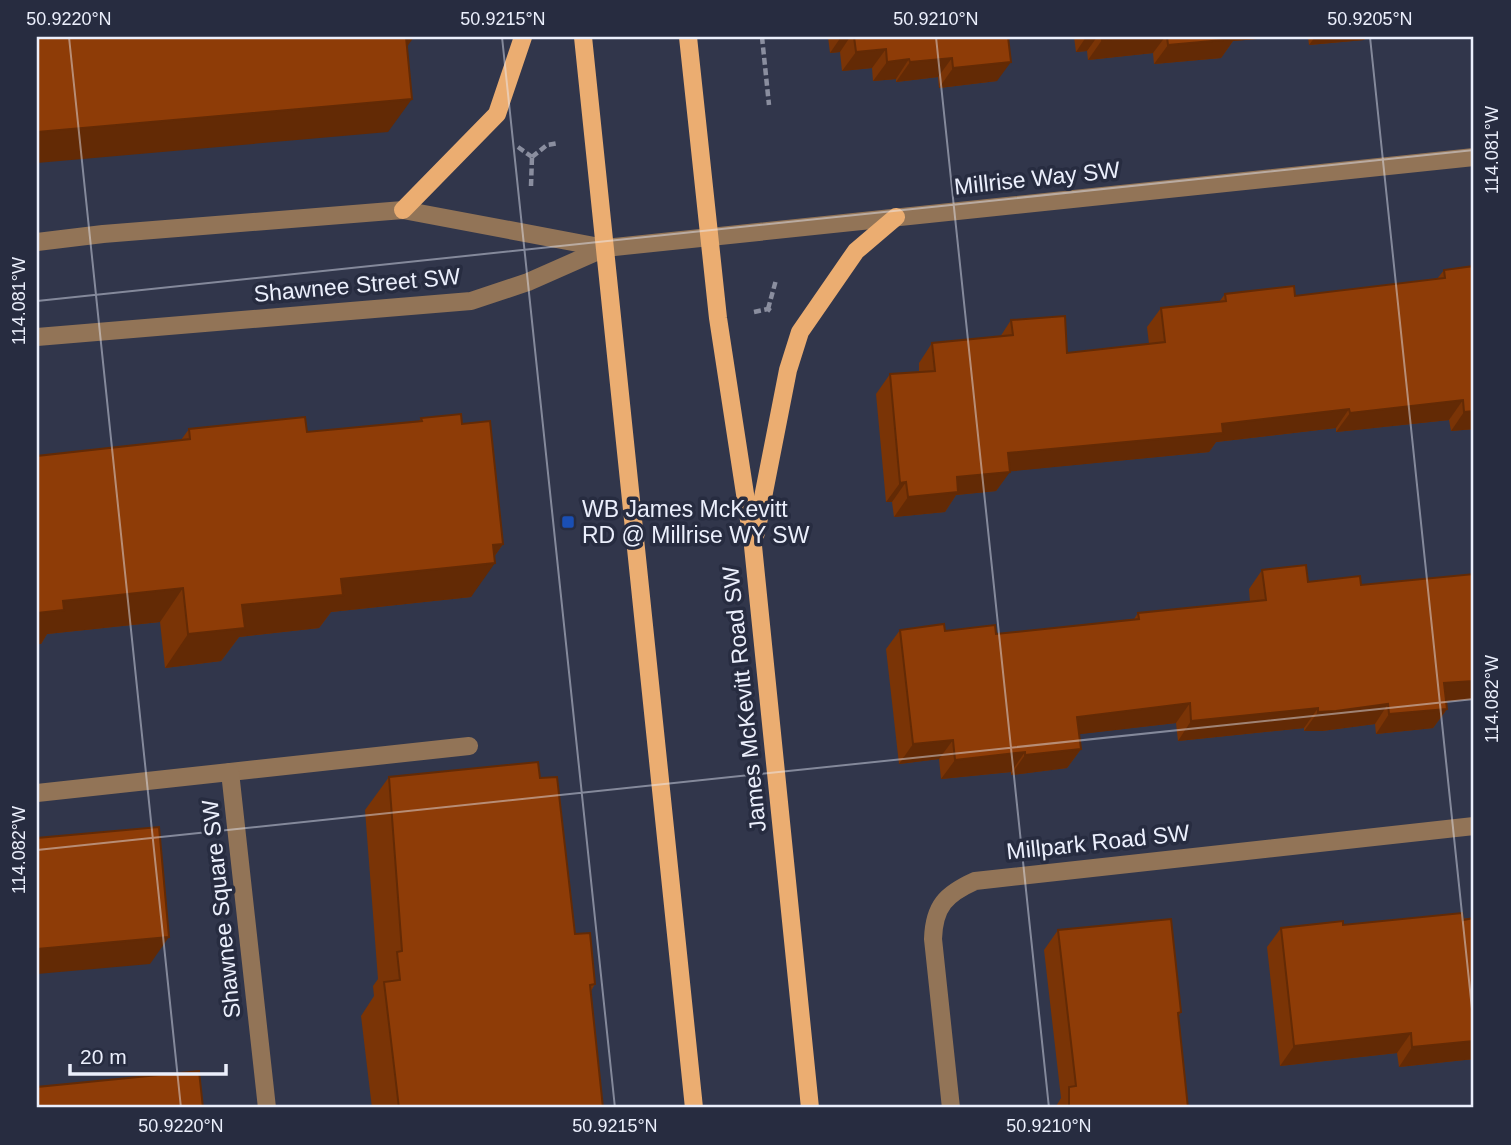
<svg xmlns="http://www.w3.org/2000/svg" width="1511" height="1145" font-family="Helvetica,sans-serif">
<rect width="100%" height="100%" fill="#31364b"/>
<g fill="none" stroke-linecap="round" stroke-linejoin="round">
<g stroke="#8a8e9f" stroke-width="4.5" stroke-dasharray="7 3.5" stroke-linecap="butt">
<polyline points="762,37 769,105"/>
<polyline points="518,147 532,157"/>
<polyline points="532,157 547,145 558,143"/>
<polyline points="531,186 532,157"/>
<polyline points="768,309 776,280"/>
<polyline points="754,312 768,309 772,312"/>
</g>
<g stroke="#927457" stroke-width="18">
<polyline points="37,242 103,234 403,210 605,248"/>
<polyline points="37,337 471,301 528,282 605,248 1474,157"/>
<polyline points="230,772 469,746"/>
<polyline points="37,793 230,772 267,1108"/>
<path d="M951,1108L933,939C934,906 946,894 975,881L1474,826"/>
</g>
<g stroke="#ebad71" stroke-width="18">
<polyline points="583,37 694,1108"/>
<polyline points="688,37 718,318 753,546 810,1108"/>
<polyline points="403,210 497,114 523,37"/>
<polyline points="756,533 788,370 800,332 856,251 896,217"/>
</g>
</g>
<g fill="#7a3406">
<polygon points="828,37 1008,37 997,81 939,88 938,77 896,82 896,79 873,81 872,68 842,71 840,52 830,53"/>
<polygon points="1074,37 1281,37 1233,41 1221,58 1154,64 1153,53 1088,60 1087,51 1076,52"/>
<polygon points="1308,37 1367,37 1364,40 1309,45"/>
<polygon points="1474,266 1474,429 1451,431 1449,420 1336,432 1336,428 1216,442 1209,452 1010,471 996,491 956,495 945,512 894,517 892,502 886,502 876,394 890,374 919,372 919,363 932,343 1000,337 1011,320 1067,353 1149,344 1147,327 1161,308 1219,302 1225,294 1295,296 1437,279 1444,270"/>
<polygon points="421,418 462,424 503,544 494,557 471,597 331,612 319,628 239,637 221,661 165,668 160,622 47,634 41,644 37,644 37,456 181,440 189,429 307,432 419,421"/>
<polygon points="1262,570 1308,582 1361,585 1474,574 1474,699 1446,701 1447,709 1433,728 1376,734 1375,724 1322,731 1304,731 1304,728 1178,741 1176,723 1079,734 1081,749 1067,768 1011,775 1011,772 941,779 939,759 899,764 886,649 900,630 996,634 1134,619 1138,613 1250,602 1249,589"/>
<polygon points="389,777 540,778 575,934 595,984 591,991 603,1108 372,1108 361,1016 374,996 373,986 378,979 365,810"/>
<polygon points="1474,918 1474,1059 1399,1067 1397,1053 1280,1066 1267,947 1281,928"/>
<polygon points="1058,930 1181,1012 1178,1017 1188,1108 1055,1108 1061,1098 1044,950"/>
</g>
<g fill="#632a05">
<polygon points="398,37 414,37 399,58"/>
<polygon points="841,37 850,37 840,52 830,53"/>
<polygon points="1086,37 1097,37 1087,51 1076,52"/>
<polygon points="1134,37 1165,37 1153,53 1088,60 1102,40"/>
<polygon points="1223,37 1281,37 1233,41 1221,58 1154,64 1168,45"/>
<polygon points="1315,37 1367,37 1364,40 1309,45"/>
<polygon points="886,49 872,68 842,71 856,52"/>
<polygon points="952,58 938,77 896,82 910,62"/>
<polygon points="909,59 896,79 873,81 887,62"/>
<polygon points="1011,62 997,81 939,88 953,68"/>
<polygon points="412,99 388,132 37,163 37,132"/>
<polygon points="1463,400 1449,420 1336,432 1350,413"/>
<polygon points="1349,409 1336,428 1216,442 1209,452 994,473 1008,453 1222,424"/>
<polygon points="1474,411 1474,429 1451,431 1464,412"/>
<polygon points="1010,472 996,491 956,495 945,512 894,517 908,497 957,477"/>
<polygon points="906,482 892,502 886,502 900,483"/>
<polygon points="503,544 489,564 495,563 471,597 331,612 319,628 239,637 221,661 165,668 188,634 242,605 341,579 493,545"/>
<polygon points="183,588 160,622 47,634 41,644 37,644 37,613 63,601"/>
<polygon points="1474,681 1474,699 1431,703 1444,683"/>
<polygon points="1190,703 1176,723 1064,736 1077,717"/>
<polygon points="1388,704 1375,724 1322,731 1304,731 1318,712"/>
<polygon points="1318,708 1304,728 1178,741 1191,721"/>
<polygon points="1447,709 1433,728 1376,734 1389,714"/>
<polygon points="953,740 939,759 899,764 913,744"/>
<polygon points="1081,749 1067,768 1011,775 1025,755"/>
<polygon points="1025,752 1011,772 941,779 955,760"/>
<polygon points="169,937 150,964 37,974 37,949"/>
<polygon points="1411,1033 1397,1053 1280,1066 1294,1046"/>
<polygon points="1474,1041 1474,1059 1399,1067 1412,1047"/>
</g>
<g fill="#8e3c07" stroke="#632a05" stroke-width="2">
<polygon points="37,37 406,37 412,99 37,132"/>
<polygon points="854,37 1008,37 1011,62 953,68 952,58 910,62 909,59 887,62 886,49 856,52"/>
<polygon points="1101,37 1134,37 1102,40"/>
<polygon points="1167,37 1234,37 1234,39 1168,45"/>
<polygon points="1474,266 1474,411 1464,412 1463,400 1350,413 1349,409 1222,424 1223,433 1008,453 1010,472 957,477 958,492 908,497 906,482 900,483 890,374 935,371 932,343 1013,335 1011,320 1065,316 1067,353 1165,342 1161,308 1226,301 1225,294 1294,286 1295,296 1445,278 1444,270"/>
<polygon points="461,414 462,424 490,421 503,544 493,545 495,563 341,579 343,595 242,605 245,628 188,634 183,588 63,601 64,610 37,613 37,456 190,439 189,429 305,417 307,432 422,421 421,418"/>
<polygon points="1306,565 1308,582 1360,576 1361,585 1474,574 1474,681 1444,683 1447,709 1389,714 1388,704 1336,711 1318,712 1318,708 1191,721 1190,703 1077,717 1081,749 1025,755 1025,752 955,760 953,740 913,744 900,630 944,624 945,631 995,625 996,634 1139,619 1138,613 1266,600 1262,570"/>
<polygon points="538,762 540,778 557,777 575,934 590,933 595,984 590,985 603,1108 399,1108 384,982 400,980 397,952 402,951 389,777"/>
<polygon points="159,827 169,937 37,949 37,838"/>
<polygon points="1462,913 1463,920 1474,918 1474,1041 1412,1047 1411,1033 1294,1046 1281,928 1343,921 1343,925"/>
<polygon points="1171,919 1181,1012 1178,1013 1188,1108 1069,1108 1069,1087 1076,1086 1058,930"/>
<polygon points="199,1071 203,1108 37,1108 37,1087"/>
</g>
<path fill="none" stroke="#ebeffc" stroke-width="2" stroke-opacity="0.45" d="M69,37L181,1108M502,37L615,1108M936,37L1049,1108M1370,37L1474,1028M37,301L1474,150M37,850L1474,699"/>
<rect fill="#1a4fb4" stroke="#272c40" stroke-width="2.5" x="561" y="515" width="14" height="14" rx="3.5"/>
<g text-anchor="middle" stroke-width="7" stroke-linejoin="round" paint-order="stroke">
<g font-size="23" fill="#ebeffc" stroke="#272c40">
<text transform="translate(1037 178) rotate(-6)" y="8">Millrise Way SW</text>
<text transform="translate(357 285) rotate(-5)" y="8">Shawnee Street SW</text>
<text transform="translate(744 699) rotate(-96)" y="8">James McKevitt Road SW</text>
<text transform="translate(1098 842) rotate(-6)" y="8">Millpark Road SW</text>
<text transform="translate(221 909) rotate(-96)" y="8">Shawnee Square SW</text>
</g>
<g font-size="23" fill="#ebeffc" stroke="#272c40" text-anchor="start">
<text x="582" y="517">WB James McKevitt<tspan x="582" dy="26">RD @ Millrise WY SW</tspan></text>
</g>
</g>
<rect width="1511" height="1145" fill="none" stroke="#272c40" stroke-width="77"/>
<path d="M70 1064v10h156v-10" fill="none" stroke="#ebeffc" stroke-width="3.5"/>
<text x="80" y="1064" font-size="21" fill="#ebeffc" stroke="#272c40" stroke-width="5" paint-order="stroke">20 m</text>
<rect x="38" y="38" width="1434" height="1068" fill="none" stroke="#ebeffc" stroke-width="2.5"/>
<g font-size="18" text-anchor="middle" fill="#ebeffc">
<text x="69" y="25">50.9220°N</text>
<text x="503" y="25">50.9215°N</text>
<text x="936" y="25">50.9210°N</text>
<text x="1370" y="25">50.9205°N</text>
<text transform="translate(1492 150) rotate(-90)" y="6">114.081°W</text>
<text transform="translate(19 301) rotate(-90)" y="6">114.081°W</text>
<text transform="translate(1492 699) rotate(-90)" y="6">114.082°W</text>
<text transform="translate(19 850) rotate(-90)" y="6">114.082°W</text>
<text x="181" y="1132">50.9220°N</text>
<text x="615" y="1132">50.9215°N</text>
<text x="1049" y="1132">50.9210°N</text>
</g>
</svg>
